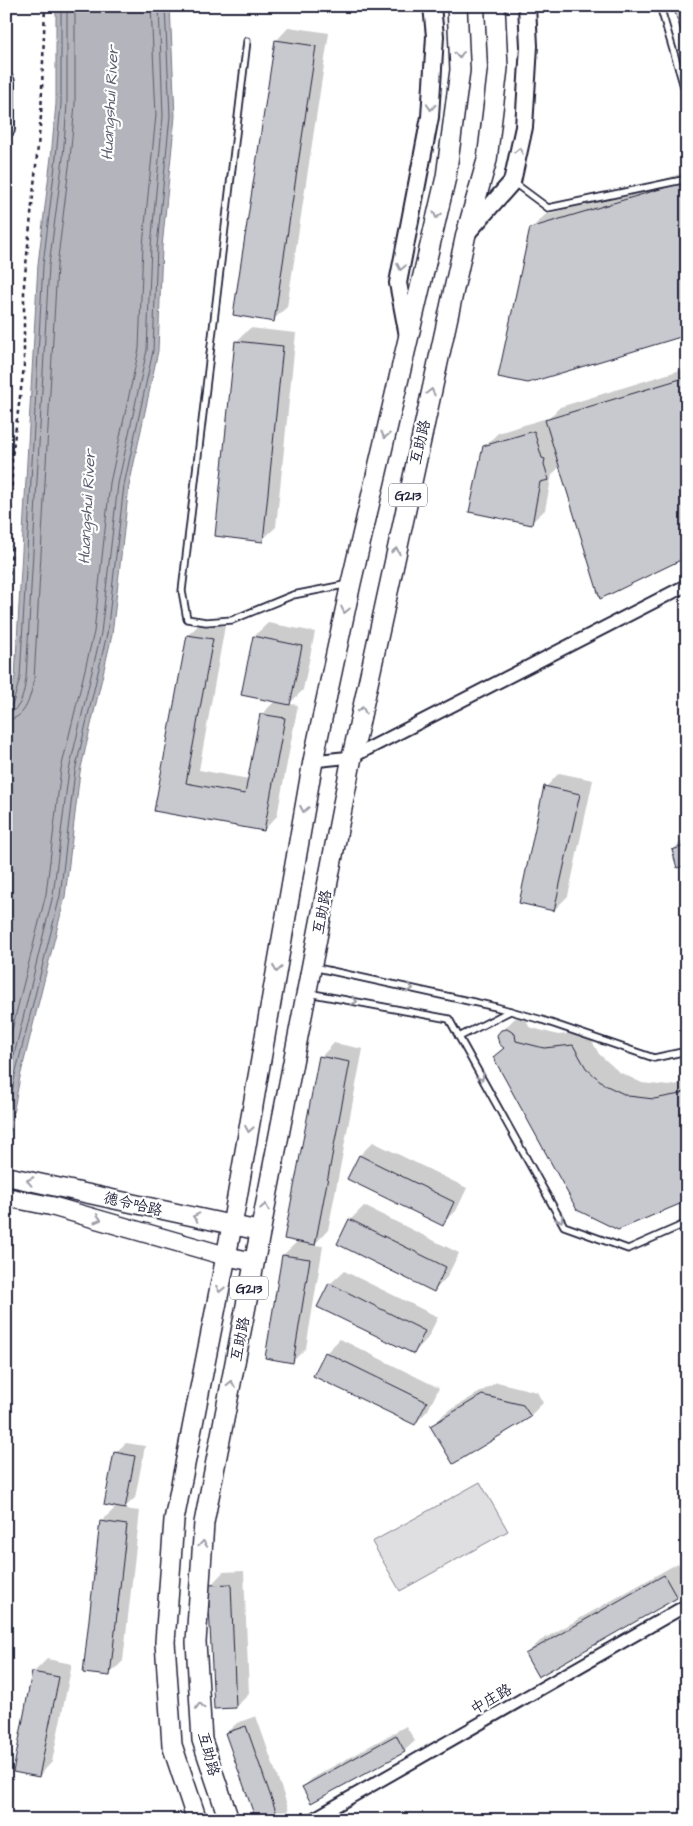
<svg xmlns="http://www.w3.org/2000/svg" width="693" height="1826" font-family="'Architects Daughter','LXGW WenKai TC',sans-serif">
<rect width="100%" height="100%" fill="#fff"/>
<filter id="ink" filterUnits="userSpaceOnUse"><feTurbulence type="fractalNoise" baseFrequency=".02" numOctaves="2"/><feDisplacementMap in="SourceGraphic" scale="10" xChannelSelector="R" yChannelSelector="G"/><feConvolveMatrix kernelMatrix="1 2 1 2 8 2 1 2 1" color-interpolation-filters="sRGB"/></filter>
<g filter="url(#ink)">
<polygon fill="#dfdfe2" stroke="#80808e" points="480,1482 508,1531 400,1591 372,1542"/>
<polygon fill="#b4b4bc" stroke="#7a7a88" points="56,6 170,6 175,116 162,247 158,351 129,486 112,635 80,772 65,897 20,1077 6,1152 6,710 15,677 38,264 51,157 56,104"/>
<g fill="#0003">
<polygon points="289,27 329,33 287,307 273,320 276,41"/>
<polygon points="687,172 687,334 531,229 545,215"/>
<polygon points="250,328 296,333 276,527 262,540 236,342"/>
<polygon points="687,368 687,555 560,466 552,475 545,510 531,523 484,447 498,433 547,418 548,419 560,407"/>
<polygon points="202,622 225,626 199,770 249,779 262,714 276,700 242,694 254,636 268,623 315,632 303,690 289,704 298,705 277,816 264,830 156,810 188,635"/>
<polygon points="559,773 593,780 568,896 554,910 546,787"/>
<polygon points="687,839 687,864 673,850 683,840"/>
<polygon points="687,877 687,892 683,880"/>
<polygon points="522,1016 526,1018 529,1027 558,1035 587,1032 599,1054 619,1072 642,1083 669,1086 687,1082 687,1200 494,1057 505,1047 500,1033 514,1019"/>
<polygon points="334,1043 363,1049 328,1230 314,1245 323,1246 306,1348 293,1361 283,1255 298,1241 321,1057"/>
<polygon points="373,1142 467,1188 456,1211 442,1224 360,1155"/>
<polygon points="364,1206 459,1253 447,1277 434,1291 350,1220"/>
<polygon points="344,1271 438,1317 427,1339 414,1353 330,1284"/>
<polygon points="340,1339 439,1388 428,1410 415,1424 326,1353"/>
<polygon points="497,1382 537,1392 543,1403 530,1416 432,1427 445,1413"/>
<polygon points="126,1443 145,1446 135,1498 123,1509 140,1511 123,1661 109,1675 101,1522 117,1506 115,1453"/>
<polygon points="678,1563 687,1579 687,1586 676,1597 526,1654 540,1641"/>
<polygon points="244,1571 249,1694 236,1707 210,1586 223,1572"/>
<polygon points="47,1659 72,1664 52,1762 39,1776 33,1673"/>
<polygon points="256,1716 289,1810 279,1820 257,1820 226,1733 237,1723"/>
<polygon points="406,1726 415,1741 404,1751 311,1802 303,1787 314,1777"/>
</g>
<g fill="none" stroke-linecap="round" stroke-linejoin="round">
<g stroke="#5c5c6f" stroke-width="1">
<polyline points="6,706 10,706 13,703 20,678 43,265 56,157 61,104 61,6"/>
<path d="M6,713C22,712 24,691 26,678L49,265L63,158L67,104V6"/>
<path d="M6,720C27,719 30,696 34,680L57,266L70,159L75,104V6"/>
<polyline points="6,1054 46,894 61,769 94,632 110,483 139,349 143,245 156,115 151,6"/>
<polyline points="6,1088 53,895 69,770 101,633 118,484 147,350 151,246 163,116 159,6"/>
<polyline points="6,1124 15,1075 60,896 75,771 107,634 124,485 153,351 157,246 170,116 165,6"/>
</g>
</g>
<g fill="#c8c8cf" stroke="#22223b">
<polygon points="673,6 687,6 687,50"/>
<polygon points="275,40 316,46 274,322 233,315"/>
<polygon points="680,183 687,206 687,335 528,383 498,377 530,228"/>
<polygon points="235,341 283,346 263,542 215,536"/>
<polygon points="687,377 687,557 600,599 545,420"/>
<polygon points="534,431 542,458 545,459 544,464 549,480 540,482 532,525 469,512 483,446"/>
<polygon points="187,635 213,639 186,783 245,794 260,714 285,718 264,831 154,811"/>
<polygon points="253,636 302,646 290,705 241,695"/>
<polygon points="544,786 580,794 554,911 519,903"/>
<polygon points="687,845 687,865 677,868 672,850"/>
<polygon points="507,1029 515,1034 516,1041 544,1048 573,1045 586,1068 605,1085 628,1096 654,1099 680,1094 687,1090 687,1201 618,1230 577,1210 493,1057 504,1048 499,1044 497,1035 501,1030"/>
<polygon points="319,1056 350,1062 315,1245 284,1239"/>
<polygon points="359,1155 454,1202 443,1226 347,1179"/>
<polygon points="349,1219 446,1267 434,1292 337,1244"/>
<polygon points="282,1255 310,1259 293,1363 265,1358"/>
<polygon points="329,1283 425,1331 414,1354 317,1307"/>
<polygon points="325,1352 427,1402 415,1425 313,1376"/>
<polygon points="482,1395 523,1405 531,1417 453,1464 430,1426"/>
<polygon points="114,1452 135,1456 125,1509 104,1505"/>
<polygon points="100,1521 127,1525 110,1676 83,1673"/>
<polygon points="664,1575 677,1598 538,1677 525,1654"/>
<polygon points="231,1584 236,1708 214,1709 208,1585"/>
<polygon points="32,1672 59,1677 39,1777 13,1772"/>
<polygon points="246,1726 279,1820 256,1820 225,1733"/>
<polygon points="396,1735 405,1752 311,1803 302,1787"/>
</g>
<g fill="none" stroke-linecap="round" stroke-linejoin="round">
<defs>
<g id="service">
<polyline points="660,6 687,97"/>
<polyline points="247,41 182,591 187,619 206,622 232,620 293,595 349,584"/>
<polyline points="513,182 548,208 687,179"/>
<polyline points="313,967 496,1007 542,1020 654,1058 687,1051"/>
<polyline points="308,993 449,1019 564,1226 628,1249 687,1223"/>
<polyline points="459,1037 510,1011"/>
</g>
<g id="minor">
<polyline points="313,761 352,757 687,585"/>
<polyline points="311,1820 687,1605"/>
</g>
<g id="secondary">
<polyline points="6,82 6,129"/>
<polyline points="466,234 512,182 524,127 529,46 527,6"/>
<polyline points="408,336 398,283 430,117 435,36 432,6"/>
</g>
<g id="primary">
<polyline points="6,1176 260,1231"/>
<polyline points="6,1197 51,1206 226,1256 254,1262"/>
</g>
<g id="trunk">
<polyline points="197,1820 172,1745 165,1642 174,1520 232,1226 313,761 351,583 446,177 460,70 457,6"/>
<polyline points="229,1820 202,1740 196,1642 204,1523 352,757 466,234 487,160 498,68 495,6"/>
</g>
</defs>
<use href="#service" stroke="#22223b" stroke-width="9"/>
<use href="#minor" stroke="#22223b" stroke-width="15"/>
<use href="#secondary" stroke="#22223b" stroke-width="20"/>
<use href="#primary" stroke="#22223b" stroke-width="21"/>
<use href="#trunk" stroke="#22223b" stroke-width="22"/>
<polyline stroke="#22223b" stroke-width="2.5" stroke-dasharray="4 4" stroke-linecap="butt" points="6,598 11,566 12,456 24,367 24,285 41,116 45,6"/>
<use href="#service" stroke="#fff" stroke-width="5.5"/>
<use href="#minor" stroke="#fff" stroke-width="11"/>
<use href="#secondary" stroke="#fff" stroke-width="16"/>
<use href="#primary" stroke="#fff" stroke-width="18"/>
<use href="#trunk" stroke="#fff" stroke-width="19"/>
</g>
<defs><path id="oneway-chevron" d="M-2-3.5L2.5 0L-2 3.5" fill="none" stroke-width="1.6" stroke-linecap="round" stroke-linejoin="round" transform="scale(1.25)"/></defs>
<g stroke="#9c9ca7">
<use href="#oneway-chevron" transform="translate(459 55) rotate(87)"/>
<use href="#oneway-chevron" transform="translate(431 107) rotate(94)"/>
<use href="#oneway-chevron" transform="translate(519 151) rotate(-78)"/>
<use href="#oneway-chevron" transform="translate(437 215) rotate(104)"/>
<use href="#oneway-chevron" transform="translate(401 267) rotate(101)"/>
<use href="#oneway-chevron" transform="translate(431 392) rotate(-77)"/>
<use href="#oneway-chevron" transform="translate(385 435) rotate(103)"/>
<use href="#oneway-chevron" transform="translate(396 551) rotate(-78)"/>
<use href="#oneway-chevron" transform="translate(345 610) rotate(102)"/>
<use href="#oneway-chevron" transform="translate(362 710) rotate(-78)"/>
<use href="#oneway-chevron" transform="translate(304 809) rotate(100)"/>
<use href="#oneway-chevron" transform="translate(277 969) rotate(100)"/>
<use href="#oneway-chevron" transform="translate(410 988) rotate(12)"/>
<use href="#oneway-chevron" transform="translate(354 1001) rotate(11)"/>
<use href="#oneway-chevron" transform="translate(481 1077) rotate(61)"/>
<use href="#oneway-chevron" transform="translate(249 1129) rotate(100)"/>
<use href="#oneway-chevron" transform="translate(30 1181) rotate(-168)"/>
<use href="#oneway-chevron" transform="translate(265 1207) rotate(-79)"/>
<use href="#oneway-chevron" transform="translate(196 1217) rotate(-167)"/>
<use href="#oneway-chevron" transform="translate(98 1219) rotate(16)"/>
<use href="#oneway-chevron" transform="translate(560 1219) rotate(58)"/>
<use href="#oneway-chevron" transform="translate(220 1289) rotate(101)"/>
<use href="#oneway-chevron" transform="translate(231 1384) rotate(-79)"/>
<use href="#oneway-chevron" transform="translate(203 1544) rotate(-86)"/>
<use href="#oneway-chevron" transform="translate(200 1706) rotate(-93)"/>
</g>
</g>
<g text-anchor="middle" stroke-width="4.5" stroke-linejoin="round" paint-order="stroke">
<g fill="#fff" stroke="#646476" stroke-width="1">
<rect x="389" y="483.5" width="38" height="23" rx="4"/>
<rect x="230" y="1276.5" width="38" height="23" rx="4"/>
</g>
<g font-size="14" font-weight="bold" fill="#22223b">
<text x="408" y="500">G213</text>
<text x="249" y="1293">G213</text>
</g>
<g font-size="15" fill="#22223b" stroke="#fff">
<text transform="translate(420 442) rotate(-77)" y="5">互助路</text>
<text transform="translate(322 912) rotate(-79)" y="5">互助路</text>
<text transform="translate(133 1204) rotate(13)" y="5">德令哈路</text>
<text transform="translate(240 1339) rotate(-79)" y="5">互助路</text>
<text transform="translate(491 1699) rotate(-30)" y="5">中庄路</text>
<text transform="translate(209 1754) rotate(75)" y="5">互助路</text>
</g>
<g font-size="16" font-style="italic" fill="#5c5c6f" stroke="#fff">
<text transform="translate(109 103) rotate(-87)" y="6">Huangshui River</text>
<text transform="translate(86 507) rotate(-87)" y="6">Huangshui River</text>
</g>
</g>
<rect width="693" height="1826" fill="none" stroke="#fff" stroke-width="25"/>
<rect x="12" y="12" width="668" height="1801" fill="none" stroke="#22223b" stroke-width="2" filter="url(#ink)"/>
</svg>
